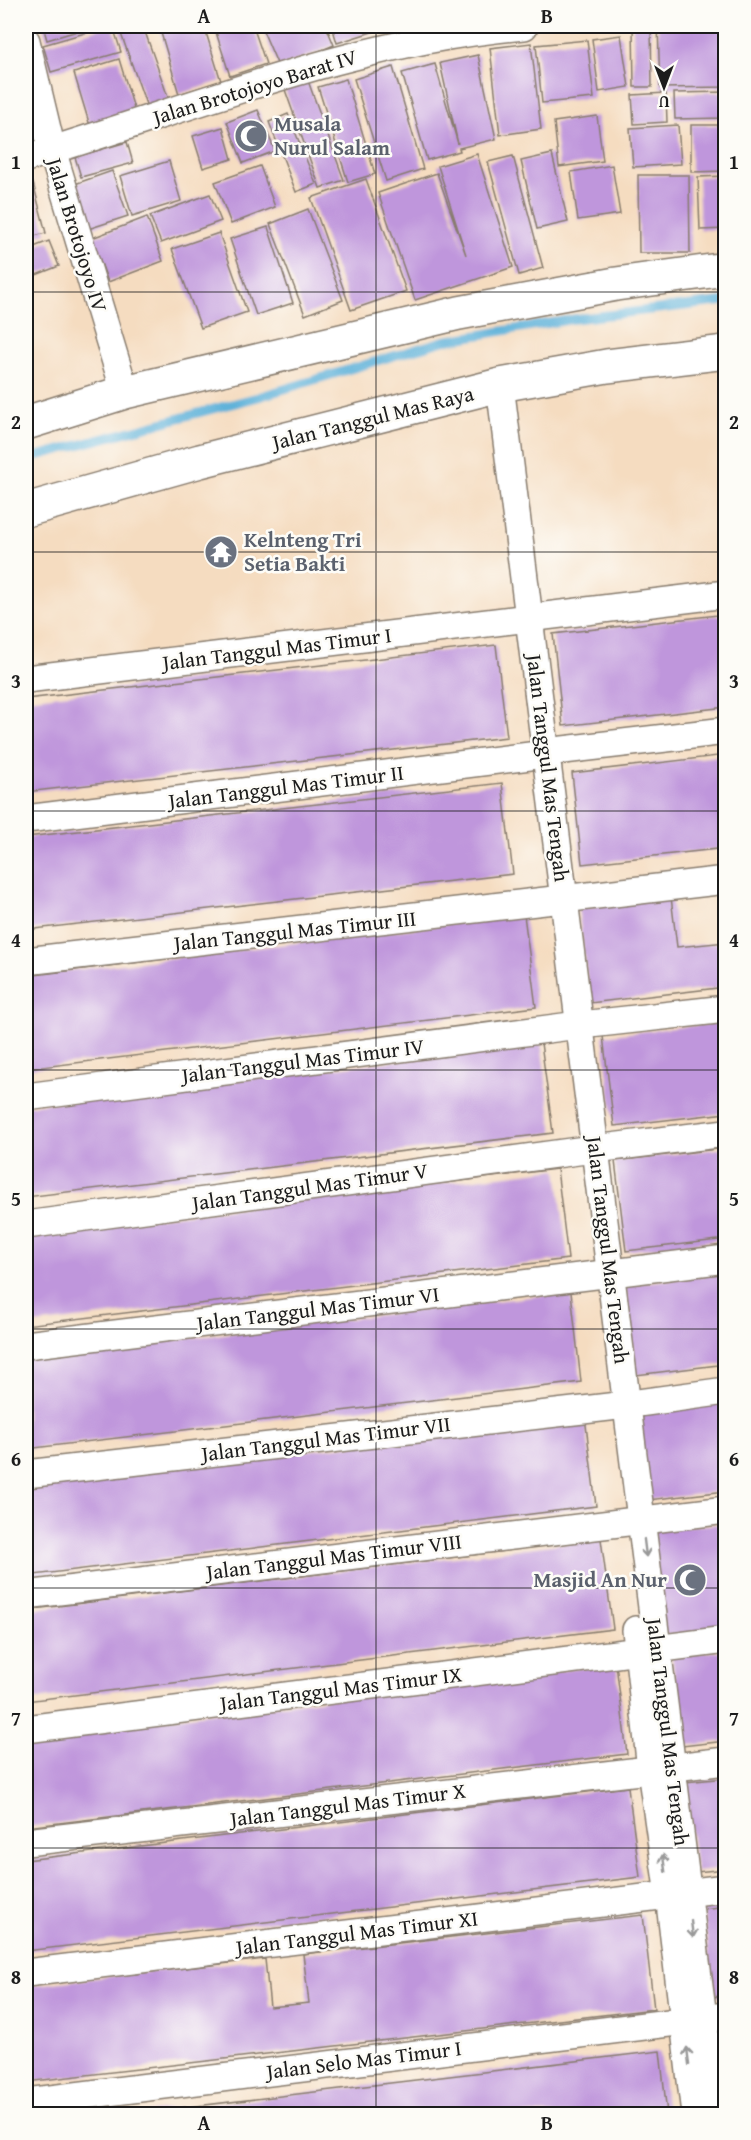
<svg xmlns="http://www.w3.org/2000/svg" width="751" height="2140" font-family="'Gentium Book Plus',serif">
<rect width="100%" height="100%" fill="#fdfcf7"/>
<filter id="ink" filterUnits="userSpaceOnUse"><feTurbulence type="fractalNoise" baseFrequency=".0167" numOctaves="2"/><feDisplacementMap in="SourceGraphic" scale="12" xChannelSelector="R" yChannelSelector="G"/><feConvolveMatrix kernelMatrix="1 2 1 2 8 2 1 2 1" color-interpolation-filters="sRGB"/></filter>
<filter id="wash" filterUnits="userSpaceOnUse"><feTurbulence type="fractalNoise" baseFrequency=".008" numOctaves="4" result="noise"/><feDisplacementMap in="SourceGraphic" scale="24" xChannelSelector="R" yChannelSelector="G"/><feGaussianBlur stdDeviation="1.35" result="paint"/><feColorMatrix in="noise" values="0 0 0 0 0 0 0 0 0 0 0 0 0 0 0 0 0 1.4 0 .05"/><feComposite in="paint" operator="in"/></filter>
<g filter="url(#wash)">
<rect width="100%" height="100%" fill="#f5dcc0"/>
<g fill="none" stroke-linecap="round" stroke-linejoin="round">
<polyline stroke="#5db1d9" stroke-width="9" points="26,459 258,397 443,341 574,319 726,301"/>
</g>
<g id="blocks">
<g fill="#bf96dc">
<polygon points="43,26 94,26 47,40"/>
<polygon points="109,26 113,26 121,52 51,72 43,45"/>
<polygon points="126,26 143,26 169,100 147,107 119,28"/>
<polygon points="159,26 204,26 221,81 179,94"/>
<polygon points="214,26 253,26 266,64 230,76"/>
<polygon points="261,26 326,26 334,45 279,68"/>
<polygon points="332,26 373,26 375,31 337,43"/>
<polygon points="633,26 651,26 652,87 634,87"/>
<polygon points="658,26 726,26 726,87 660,88"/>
<polygon points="621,35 629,87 599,92 592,39"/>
<polygon points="587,40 594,98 542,103 536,45"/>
<polygon points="531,43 541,129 500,135 490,48"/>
<polygon points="478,55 496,139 459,148 460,151 427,160 402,73 435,64 458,144 440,63"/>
<polygon points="119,59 135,112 90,126 74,73"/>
<polygon points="393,67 423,169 386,181 354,79"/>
<polygon points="307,78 344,180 320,188 284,87"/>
<polygon points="346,79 375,174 348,182 318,87"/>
<polygon points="726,92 726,118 675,119 674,93"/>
<polygon points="666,93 667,122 634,124 632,95"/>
<polygon points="258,110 275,151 243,163 227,122"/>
<polygon points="288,114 316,184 296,192 269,122"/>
<polygon points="597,116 603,161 559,167 554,122"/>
<polygon points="678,125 681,164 633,167 630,128"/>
<polygon points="691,125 726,125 726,171 691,172"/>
<polygon points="223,127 232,159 203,168 193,136"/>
<polygon points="127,142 133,163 81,177 75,157"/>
<polygon points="477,154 513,267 415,300 378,193 437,173 466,255 438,166"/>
<polygon points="552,154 568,222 537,229 521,161"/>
<polygon points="513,156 543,268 519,275 488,162"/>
<polygon points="169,161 181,201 132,216 120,176"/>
<polygon points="612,165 620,214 578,220 571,172"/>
<polygon points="260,166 275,207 231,224 215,182"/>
<polygon points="112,171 128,216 88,229 72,185"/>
<polygon points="638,175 689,175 690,253 639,253"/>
<polygon points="726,176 726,229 700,230 698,177"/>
<polygon points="366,179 406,291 351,310 311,198"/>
<polygon points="33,183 46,233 26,238 26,185"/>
<polygon points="210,194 221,221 161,243 150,216"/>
<polygon points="308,209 343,300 305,315 270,224"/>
<polygon points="147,217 163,261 108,282 92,238"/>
<polygon points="268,227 293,303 256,315 230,239"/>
<polygon points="219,233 247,312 201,328 172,249"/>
<polygon points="49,241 59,266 26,279 26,250"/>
<polygon points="726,614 726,707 563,726 553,634"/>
<polygon points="496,645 507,737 26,792 26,699"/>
<polygon points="726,755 726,848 582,864 572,773"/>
<polygon points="502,783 513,874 26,930 26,837"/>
<polygon points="726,891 726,936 724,936 719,892"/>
<polygon points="671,897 677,947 726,942 726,987 590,1003 578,908"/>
<polygon points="524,915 536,1007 26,1069 26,976"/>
<polygon points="726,1022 726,1113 614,1126 603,1036"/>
<polygon points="541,1043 553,1133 26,1197 26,1106"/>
<polygon points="726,1148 726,1239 626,1251 615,1161"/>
<polygon points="557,1169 568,1259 26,1325 26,1234"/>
<polygon points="726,1273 726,1364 636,1375 625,1285"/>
<polygon points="571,1292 581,1382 26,1449 26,1358"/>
<polygon points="726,1400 726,1491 648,1500 638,1411"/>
<polygon points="585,1417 596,1506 26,1576 26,1485"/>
<polygon points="726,1524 726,1632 658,1636 649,1528"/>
<polygon points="601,1539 613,1629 26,1701 26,1610"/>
<polygon points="726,1650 726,1741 682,1746 672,1656"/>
<polygon points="616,1664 627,1754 26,1827 26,1736"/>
<polygon points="726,1778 726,1869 696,1872 685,1782"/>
<polygon points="628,1787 640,1877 26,1951 26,1860"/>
<polygon points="726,1906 726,1995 714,1997 703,1909"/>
<polygon points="643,1915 654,2009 26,2082 26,1986 265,1959 270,2007 309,2003 303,1954"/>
<polygon points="660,2051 667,2114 139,2114 163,2110"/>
</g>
</g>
</g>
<g filter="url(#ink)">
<use href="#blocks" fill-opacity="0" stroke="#887c6e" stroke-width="1.5"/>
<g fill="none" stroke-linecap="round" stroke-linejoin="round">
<defs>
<g id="minor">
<polyline points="26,41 52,150 125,392"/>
<path d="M26,158C190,109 351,41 524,26"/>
<polyline points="500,385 715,2114"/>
<polyline points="26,679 726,594"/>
<polyline points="26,819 530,756 546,752 726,731"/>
<polyline points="26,961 726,880"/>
<polyline points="26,1097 563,1027 726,1009"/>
<polyline points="26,1225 578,1151 726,1133"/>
<polyline points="26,1345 726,1259"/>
<polyline points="26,1474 609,1407 726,1391"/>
<polyline points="26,1595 726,1510"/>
<polyline points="636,1630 651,1770 669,1895 695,2114"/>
<polyline points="26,1729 726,1640"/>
<polyline points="26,1842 726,1761"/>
<polyline points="26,1973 726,1888"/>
<polyline points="26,2102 726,2016"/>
</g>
<g id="tertiary">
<polyline points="26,423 125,392 459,313 616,284 726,269"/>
<polyline points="26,510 200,461 500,385 607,366 726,352"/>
</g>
</defs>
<use href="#minor" stroke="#887c6e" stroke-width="30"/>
<use href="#tertiary" stroke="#887c6e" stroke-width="36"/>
<use href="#minor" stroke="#fff" stroke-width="27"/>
<use href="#tertiary" stroke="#fff" stroke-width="33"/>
</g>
<defs><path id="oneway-shaft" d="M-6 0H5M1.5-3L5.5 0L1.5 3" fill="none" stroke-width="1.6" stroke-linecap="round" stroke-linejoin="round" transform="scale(1.5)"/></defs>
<g stroke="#999">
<use href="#oneway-shaft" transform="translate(645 1548) rotate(83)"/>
<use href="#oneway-shaft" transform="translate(664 1863) rotate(-98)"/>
<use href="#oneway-shaft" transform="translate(692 1929) rotate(83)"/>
<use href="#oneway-shaft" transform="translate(688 2056) rotate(-97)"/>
</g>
</g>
<path fill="none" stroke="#1c1c1c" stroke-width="1.5" stroke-opacity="0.55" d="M376,26V2114M26,292H726M26,552H726M26,811H726M26,1070H726M26,1329H726M26,1588H726M26,1848H726"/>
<defs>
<symbol id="mosque-disc" viewBox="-11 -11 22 22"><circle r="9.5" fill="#6b7280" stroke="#fdfcf7"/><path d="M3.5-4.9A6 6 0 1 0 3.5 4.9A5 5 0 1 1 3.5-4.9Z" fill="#fff"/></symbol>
<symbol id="temple-disc" viewBox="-11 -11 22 22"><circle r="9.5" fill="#6b7280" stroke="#fdfcf7"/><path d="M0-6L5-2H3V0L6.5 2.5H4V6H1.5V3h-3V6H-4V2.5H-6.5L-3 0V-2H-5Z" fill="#fff"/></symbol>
</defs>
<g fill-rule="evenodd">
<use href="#mosque-disc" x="232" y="117" width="38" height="38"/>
<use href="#temple-disc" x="202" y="533" width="38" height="38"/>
<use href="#mosque-disc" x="671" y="1561" width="38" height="38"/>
</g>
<g text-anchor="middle" stroke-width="5" stroke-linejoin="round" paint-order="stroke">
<g font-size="21" fill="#1c1c1c" stroke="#fdfcf7">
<text transform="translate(255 87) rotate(-17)" y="7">Jalan Brotojoyo Barat IV</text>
<text transform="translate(77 235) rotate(73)" y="7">Jalan Brotojoyo IV</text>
<text transform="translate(373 418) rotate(-14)" y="7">Jalan Tanggul Mas Raya</text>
<text transform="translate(277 649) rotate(-7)" y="7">Jalan Tanggul Mas Timur I</text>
<text transform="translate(548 768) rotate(83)" y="7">Jalan Tanggul Mas Tengah</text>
<text transform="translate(286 787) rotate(-7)" y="7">Jalan Tanggul Mas Timur II</text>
<text transform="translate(295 931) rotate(-6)" y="7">Jalan Tanggul Mas Timur III</text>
<text transform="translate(303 1061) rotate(-7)" y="7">Jalan Tanggul Mas Timur IV</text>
<text transform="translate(310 1187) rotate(-8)" y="7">Jalan Tanggul Mas Timur V</text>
<text transform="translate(608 1250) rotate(83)" y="7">Jalan Tanggul Mas Tengah</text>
<text transform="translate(318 1309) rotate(-7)" y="7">Jalan Tanggul Mas Timur VI</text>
<text transform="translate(326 1439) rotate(-7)" y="7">Jalan Tanggul Mas Timur VII</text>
<text transform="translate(334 1557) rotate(-7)" y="7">Jalan Tanggul Mas Timur VIII</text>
<text transform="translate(341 1689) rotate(-7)" y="7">Jalan Tanggul Mas Timur IX</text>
<text transform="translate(668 1732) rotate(83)" y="7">Jalan Tanggul Mas Tengah</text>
<text transform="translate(348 1805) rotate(-7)" y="7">Jalan Tanggul Mas Timur X</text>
<text transform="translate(357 1933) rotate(-7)" y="7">Jalan Tanggul Mas Timur XI</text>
<text transform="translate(364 2060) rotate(-7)" y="7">Jalan Selo Mas Timur I</text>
</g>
<g font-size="21" font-weight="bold" fill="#5b616d" stroke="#fdfcf7" text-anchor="start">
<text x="274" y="131">Musala<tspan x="274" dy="24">Nurul Salam</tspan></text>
<text x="244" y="547">Kelnteng Tri<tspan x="244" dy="24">Setia Bakti</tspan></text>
<text x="667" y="1587" text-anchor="end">Masjid An Nur</text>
</g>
</g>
<rect width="751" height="2140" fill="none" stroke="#fdfcf7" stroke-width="66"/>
<g transform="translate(664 87) rotate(180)" stroke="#fdfcf7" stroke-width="4.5" paint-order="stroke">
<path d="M0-4.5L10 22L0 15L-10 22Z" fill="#1c1c1c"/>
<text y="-9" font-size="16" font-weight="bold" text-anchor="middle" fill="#1c1c1c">U</text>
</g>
<rect x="33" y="33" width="685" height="2074" fill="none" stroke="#1c1c1c" stroke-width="2"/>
<g font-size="20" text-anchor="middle" font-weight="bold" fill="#1c1c1c">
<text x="204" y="23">A</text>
<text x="547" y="23">B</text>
<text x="16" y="169">1</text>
<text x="734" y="169">1</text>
<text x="16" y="429">2</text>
<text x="734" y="429">2</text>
<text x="16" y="688">3</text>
<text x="734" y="688">3</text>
<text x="16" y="947">4</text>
<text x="734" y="947">4</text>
<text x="16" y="1206">5</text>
<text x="734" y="1206">5</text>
<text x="16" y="1466">6</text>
<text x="734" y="1466">6</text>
<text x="16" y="1725">7</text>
<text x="734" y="1725">7</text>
<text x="16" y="1984">8</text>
<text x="734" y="1984">8</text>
<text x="204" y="2130">A</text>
<text x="547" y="2130">B</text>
</g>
</svg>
